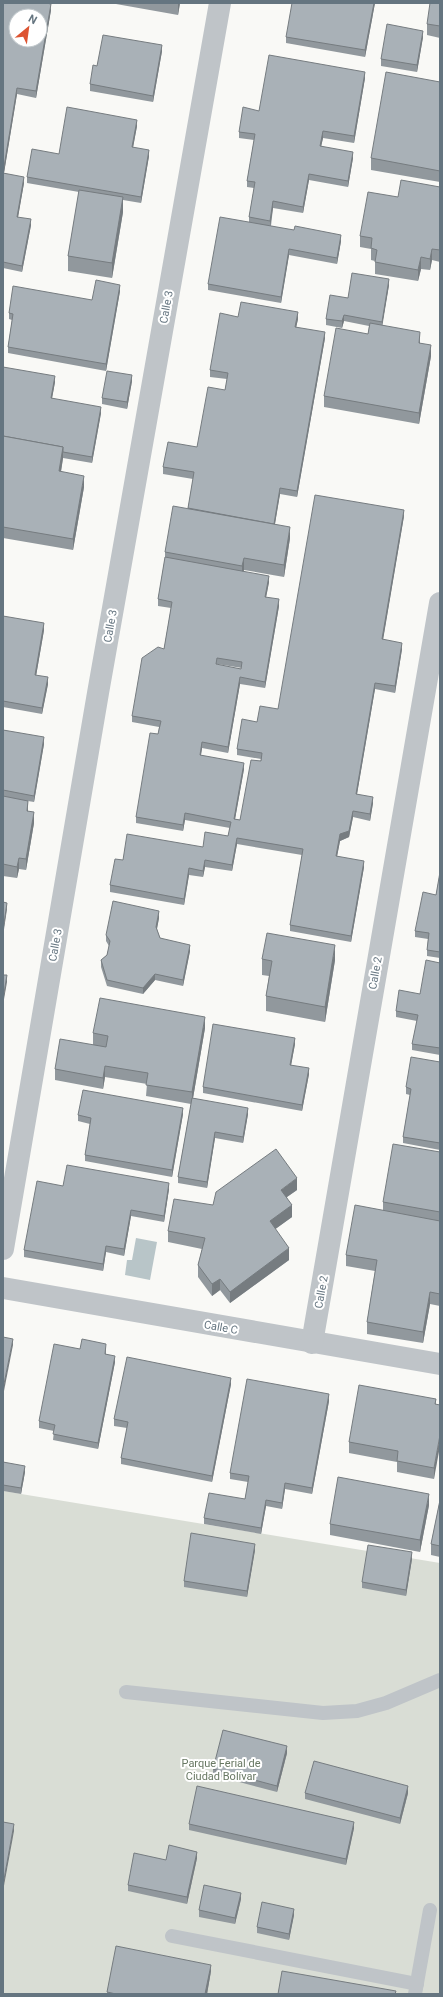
<svg xmlns="http://www.w3.org/2000/svg" width="443" height="1997" font-family="Roboto,sans-serif">
<rect width="100%" height="100%" fill="#f9f9f6"/>
<polygon fill="#d9ddd5" points="3,1491 440,1563 440,1994 3,1994"/>
<polygon fill="#b8c5c8" points="136,1238 157,1242 150,1280 125,1275 127,1260 132,1260"/>
<g fill="none" stroke-linecap="round" stroke-linejoin="round">
<g stroke="#bfc4c8" stroke-width="14">
<polyline points="126,1692 323,1713 357,1711 386,1703 440,1680"/>
<polyline points="172,1936 417,1984"/>
<polyline points="415,1994 430,1910"/>
</g>
<g stroke="#bfc4c8" stroke-width="22">
<polyline points="3,1249 98,693 220,3"/>
<polyline points="3,1288 440,1364"/>
<polyline points="312,1343 440,603"/>
</g>
</g>
<g fill="#91989d" fill-rule="evenodd">
<polygon points="3,3 51,10 36,98 17,94 4,173 24,183 18,217 31,225 22,272 3,268"/>
<polygon points="116,3 180,3 178,15 116,4"/>
<polygon points="375,3 365,57 286,43 286,37"/>
<polygon points="440,3 440,38 427,35 427,24"/>
<polygon points="423,37 417,72 381,66 381,59"/>
<polygon points="162,51 153,102 90,91 90,84 97,66"/>
<polygon points="365,78 354,143 323,138 321,146 353,158 348,187 309,180 303,213 273,208 271,226 341,241 337,264 289,255 281,303 208,290 208,284 249,222 249,217 254,188 247,187 247,181 254,140 239,138 239,132 259,111"/>
<polygon points="440,82 440,182 371,170 371,158"/>
<polygon points="137,126 133,147 149,156 141,203 123,200 123,212 112,278 68,271 68,256 79,192 27,183 27,177 59,154"/>
<polygon points="440,187 440,262 432,260 430,270 421,269 418,281 375,274 375,261 371,260 371,249 360,247 360,236 398,197"/>
<polygon points="389,285 382,325 420,343 431,356 419,424 324,407 324,396 368,334 369,326 344,321 342,328 326,325 326,319 348,298"/>
<polygon points="120,291 106,371 8,353 8,347 12,320 9,319 9,313 92,300"/>
<path d="M238,317L298,319L296,327L325,338L297,497L280,494L275,524L290,538L284,577L244,570L243,571L269,582L266,597L279,606L265,688L240,684L228,753L202,748L201,755L244,769L235,819L240,820L261,759L237,755V749L257,722L278,709L404,516L383,639L402,649L395,693L375,689L357,794L373,803L370,821L353,817L349,837L340,841L337,856L364,867L351,942L290,931V925L302,855L237,844L232,871L205,867L203,877L189,875L184,905L110,892V885L123,860L203,847L228,836L230,828L185,820L183,831L136,823V817L158,734L159,727L132,722V716L164,649L171,608L158,606V599L165,558V552L188,508L193,479L163,474V467L197,447L225,390L227,379L210,377V370ZM217,664L242,668L241,669L217,665Z"/>
<polygon points="3,367 55,382 52,398 101,413 92,463 63,458 61,472 84,487 73,550 3,538"/>
<polygon points="132,381 127,409 102,404 102,398"/>
<polygon points="3,616 44,630 36,676 48,684 42,714 3,707"/>
<polygon points="3,730 44,744 34,802 28,801 28,811 34,823 26,870 19,869 17,878 3,876"/>
<polygon points="440,872 440,958 427,956 427,950 428,939 415,937 415,931 436,895"/>
<polygon points="159,918 157,929 160,938 190,951 183,986 155,980 143,994 107,986 101,967 101,960 107,955 109,946 106,941 106,935"/>
<polygon points="262,959 335,960 325,1022 266,1011 266,996 269,976 262,975"/>
<polygon points="440,963 440,1055 412,1050 412,1044 417,1021 396,1017 396,1011 420,994"/>
<polygon points="205,1028 193,1098 248,1114 243,1143 215,1138 207,1188 178,1183 178,1177 191,1104 146,1096 147,1084 105,1077 103,1089 55,1080 55,1069 93,1045 93,1033"/>
<polygon points="295,1044 291,1065 309,1074 302,1111 203,1093 203,1087"/>
<polygon points="440,1062 440,1150 403,1143 403,1137 410,1095 406,1094 406,1087"/>
<polygon points="183,1114 172,1177 85,1161 85,1155 90,1124 78,1121 78,1115"/>
<polygon points="440,1152 440,1306 430,1304 423,1343 367,1334 367,1322 375,1271 346,1266 346,1255 383,1210 383,1202"/>
<polygon points="63,1186 169,1189 164,1222 131,1216 124,1256 106,1252 103,1271 24,1257 24,1250"/>
<polygon points="297,1190 287,1197 292,1217 275,1229 289,1260 230,1303 220,1290 212,1296 198,1277 198,1265 202,1249 168,1242 168,1231 213,1205"/>
<polygon points="80,1349 106,1350 106,1354 115,1362 98,1449 53,1440 54,1431 39,1428 39,1421"/>
<polygon points="231,1384 212,1482 121,1464 121,1458 127,1428 114,1426 114,1419"/>
<polygon points="436,1399 434,1479 397,1472 397,1462 349,1453 349,1442"/>
<polygon points="329,1401 312,1494 285,1489 282,1509 266,1506 261,1534 204,1524 204,1518 245,1499 248,1482 230,1479 230,1473"/>
<polygon points="3,1462 25,1472 21,1494 3,1491"/>
<polygon points="440,1500 440,1557 431,1555 431,1544"/>
<polygon points="429,1505 420,1552 330,1535 330,1524"/>
<polygon points="255,1550 247,1597 184,1587 184,1581"/>
<polygon points="412,1559 406,1596 362,1588 362,1582"/>
<polygon points="287,1753 277,1792 213,1775 213,1769"/>
<polygon points="305,1793 408,1793 400,1824 305,1799"/>
<polygon points="189,1824 354,1828 346,1865 189,1830"/>
<polygon points="197,1858 187,1904 128,1891 128,1885 166,1860"/>
<polygon points="241,1899 235,1924 199,1917 199,1910"/>
<polygon points="294,1915 289,1940 257,1933 257,1927"/>
<polygon points="211,1971 207,1994 107,1994 107,1992"/>
</g>
<g fill="#767c80">
<polygon points="178,3 180,3 178,15"/>
<polygon points="374,3 375,3 365,57 365,50"/>
<polygon points="51,4 51,10 36,98 36,91"/>
<polygon points="423,31 423,37 417,72 417,65"/>
<polygon points="162,45 162,51 153,102 153,96"/>
<polygon points="365,72 365,78 354,143 354,136"/>
<polygon points="17,88 17,94 3,179 3,173"/>
<polygon points="137,120 137,126 132,153 132,147"/>
<polygon points="323,131 323,138 320,152 320,146"/>
<polygon points="149,150 149,156 141,203 141,197"/>
<polygon points="353,152 353,158 348,187 348,181"/>
<polygon points="309,174 309,180 303,213 303,207"/>
<polygon points="24,177 24,183 17,223 17,217"/>
<polygon points="123,197 123,212 112,278 112,263"/>
<polygon points="273,201 273,208 270,227 270,221"/>
<polygon points="31,219 31,225 22,272 22,266"/>
<polygon points="341,235 341,241 337,264 337,258"/>
<polygon points="289,249 289,255 281,303 281,297"/>
<polygon points="432,249 432,260 430,270 430,259"/>
<polygon points="421,257 421,269 418,281 418,270"/>
<polygon points="389,279 389,285 382,328 382,322"/>
<polygon points="120,285 120,291 106,371 106,364"/>
<polygon points="298,312 298,319 295,333 295,327"/>
<polygon points="344,315 344,321 342,328 342,321"/>
<polygon points="325,332 325,338 297,497 297,491"/>
<polygon points="420,332 420,343 419,343"/>
<polygon points="431,345 431,356 419,424 419,413"/>
<polygon points="132,375 132,381 127,409 127,402"/>
<polygon points="55,376 55,382 51,404 51,398"/>
<polygon points="101,407 101,413 92,463 92,457"/>
<polygon points="63,447 63,458 59,483 59,471"/>
<polygon points="84,476 84,487 73,550 73,539"/>
<polygon points="280,488 280,494 273,535 273,529"/>
<polygon points="404,510 404,516 382,646 382,639"/>
<polygon points="290,527 290,538 284,577 284,565"/>
<polygon points="244,558 244,570 242,578 242,566"/>
<polygon points="269,576 269,582 265,603 265,597"/>
<polygon points="279,599 279,606 265,688 265,682"/>
<polygon points="44,623 44,630 35,682 35,675"/>
<polygon points="402,643 402,649 395,693 395,686"/>
<polygon points="48,677 48,684 42,714 42,708"/>
<polygon points="240,677 240,684 228,753 228,747"/>
<polygon points="375,683 375,689 356,800 356,794"/>
<polygon points="44,737 44,744 34,802 34,796"/>
<polygon points="202,742 202,748 200,761 200,755"/>
<polygon points="244,763 244,769 234,825 234,819"/>
<polygon points="373,797 373,803 370,821 370,814"/>
<polygon points="28,801 28,812 27,811"/>
<polygon points="353,811 353,817 349,837 340,841 336,862 336,856 340,834"/>
<polygon points="34,812 34,823 26,870 26,859"/>
<polygon points="185,813 185,820 183,831 183,825"/>
<polygon points="237,838 237,844 232,871 232,865"/>
<polygon points="19,858 19,869 17,878 17,867"/>
<polygon points="205,860 205,867 203,877 203,871"/>
<polygon points="364,861 364,867 351,942 351,936"/>
<polygon points="189,868 189,875 184,905 184,899"/>
<polygon points="7,903 7,909 3,936 3,930"/>
<polygon points="159,911 159,918 156,933 156,927"/>
<polygon points="190,945 190,951 183,986 183,980"/>
<polygon points="335,945 335,960 325,1022 325,1007"/>
<polygon points="155,974 155,980 143,994 143,988"/>
<polygon points="7,975 7,982 3,1005 3,999"/>
<polygon points="205,1017 205,1028 192,1104 192,1092"/>
<polygon points="295,1038 295,1044 290,1071 290,1065"/>
<polygon points="105,1066 105,1077 103,1089 103,1078"/>
<polygon points="309,1068 309,1074 302,1111 302,1105"/>
<polygon points="183,1108 183,1114 172,1177 172,1170"/>
<polygon points="248,1108 248,1114 243,1143 243,1137"/>
<polygon points="215,1132 215,1138 207,1188 207,1182"/>
<polygon points="297,1178 297,1190 281,1201 281,1190"/>
<polygon points="169,1183 169,1189 164,1222 164,1216"/>
<polygon points="292,1205 292,1217 270,1233 270,1221"/>
<polygon points="131,1210 131,1216 124,1256 124,1249"/>
<polygon points="106,1246 106,1252 103,1271 103,1264"/>
<polygon points="289,1248 289,1260 230,1303 230,1292"/>
<polygon points="220,1279 220,1290 212,1296 212,1284"/>
<polygon points="430,1292 430,1304 423,1343 423,1332"/>
<polygon points="13,1339 13,1345 3,1396 3,1389"/>
<polygon points="115,1356 115,1362 98,1449 98,1443"/>
<polygon points="231,1378 231,1384 212,1482 212,1476"/>
<polygon points="329,1394 329,1401 312,1494 312,1488"/>
<polygon points="440,1435 440,1446 434,1479 434,1468"/>
<polygon points="25,1466 25,1472 21,1494 21,1488"/>
<polygon points="285,1483 285,1489 282,1509 282,1503"/>
<polygon points="429,1494 429,1505 420,1552 420,1540"/>
<polygon points="266,1500 266,1506 261,1534 261,1528"/>
<polygon points="255,1544 255,1550 247,1597 247,1591"/>
<polygon points="412,1552 412,1559 406,1596 406,1590"/>
<polygon points="287,1746 287,1753 277,1792 277,1786"/>
<polygon points="408,1786 408,1793 400,1824 400,1818"/>
<polygon points="354,1822 354,1828 346,1865 346,1859"/>
<polygon points="14,1824 14,1831 3,1891 3,1885"/>
<polygon points="197,1852 197,1858 187,1904 187,1897"/>
<polygon points="241,1893 241,1899 235,1924 235,1918"/>
<polygon points="294,1909 294,1915 289,1940 289,1934"/>
<polygon points="211,1965 211,1971 207,1994 205,1994"/>
</g>
<g fill="#a9b1b7" stroke="#767c80" fill-rule="evenodd">
<path d="M3,3H46L51,4L36,91L17,88L3,173ZM16,16H40V40H16Z"/>
<polygon points="292,3 374,3 365,50 286,37"/>
<polygon points="430,3 440,3 440,26 427,24"/>
<polygon points="387,24 423,31 417,65 381,59"/>
<polygon points="103,35 162,45 153,96 90,84 93,65 97,66"/>
<polygon points="269,55 365,72 354,136 323,131 320,146 353,152 348,181 309,174 303,207 273,201 270,221 249,217 255,182 247,181 255,134 239,132 243,107 259,111"/>
<polygon points="386,72 440,82 440,171 371,158"/>
<polygon points="67,107 137,120 132,147 149,150 141,197 27,177 32,149 59,154"/>
<polygon points="3,173 24,177 17,217 31,219 22,266 3,262"/>
<polygon points="401,180 440,187 440,250 432,249 430,259 421,257 418,270 375,262 377,250 371,248 372,238 360,236 368,192 398,197"/>
<polygon points="79,190 123,197 112,263 68,256"/>
<polygon points="220,217 294,230 295,226 341,235 337,258 289,249 281,297 208,284"/>
<polygon points="352,273 389,279 382,322 344,315 342,321 326,319 330,295 348,298"/>
<polygon points="96,280 120,285 106,364 8,347 13,314 9,313 13,286 92,300"/>
<polygon points="241,302 298,312 295,327 325,332 297,491 280,488 274,524 188,508 194,472 163,467 168,442 197,447 208,387 225,390 228,373 210,370 220,313 238,317"/>
<polygon points="370,323 420,332 419,343 431,345 419,413 324,396 336,328 368,334"/>
<polygon points="3,367 55,376 51,398 101,407 92,457 63,452 63,447 3,436"/>
<polygon points="107,371 132,375 127,402 102,398"/>
<polygon points="3,436 63,447 59,471 84,476 73,539 3,527"/>
<path d="M315,495L404,510L382,639L402,643L395,686L375,683L356,794L373,797L370,814L353,811L349,831L340,834L336,856L364,861L351,936L290,925L303,849L237,838L232,865L205,860L203,871L189,868L184,899L110,885L115,859L123,860L127,834L203,847L205,832L228,836L231,822L185,813L183,825L136,817L150,733L158,734L161,721L132,716L142,658L158,647L164,649L172,602L158,599L165,557L269,576L265,597L279,599L265,682L240,677L228,747L202,742L200,755L244,763L234,819L240,820L251,760L261,761L262,753L237,749L242,719L257,722L260,706L278,709ZM217,658L242,662L241,669L216,664Z"/>
<polygon points="173,506 290,527 284,565 244,558 242,566 165,552"/>
<polygon points="3,616 44,623 35,675 48,677 42,708 3,701"/>
<polygon points="3,730 44,737 34,796 3,790"/>
<polygon points="3,796 28,801 27,811 34,812 26,859 19,858 17,867 3,864"/>
<polygon points="440,872 440,952 427,950 429,933 415,931 423,892 436,895"/>
<polygon points="113,901 159,911 156,927 160,938 190,945 183,980 155,974 143,988 107,980 101,960 107,955 110,941 106,935"/>
<polygon points="3,902 7,903 3,930"/>
<polygon points="267,933 335,945 325,1007 266,996 272,961 262,959"/>
<polygon points="426,960 440,963 440,1048 412,1044 418,1015 396,1011 399,990 420,994"/>
<polygon points="3,975 7,975 3,999"/>
<polygon points="100,998 205,1017 192,1092 146,1085 148,1073 105,1066 103,1078 55,1069 60,1039 106,1047 108,1036 93,1033"/>
<polygon points="213,1024 295,1038 290,1065 309,1068 302,1105 203,1087"/>
<polygon points="411,1057 440,1062 440,1143 403,1137 411,1089 406,1087"/>
<polygon points="83,1090 183,1108 172,1170 85,1155 91,1118 78,1115"/>
<polygon points="192,1098 248,1108 243,1137 215,1132 207,1182 178,1177"/>
<polygon points="393,1144 440,1152 440,1212 383,1202"/>
<polygon points="276,1149 297,1178 281,1190 292,1205 270,1221 289,1248 230,1292 220,1279 212,1284 198,1265 205,1238 168,1231 174,1199 213,1205 216,1192"/>
<polygon points="67,1165 169,1183 164,1216 131,1210 124,1249 106,1246 103,1264 24,1250 37,1181 63,1186"/>
<polygon points="355,1205 440,1221 440,1294 430,1292 423,1332 367,1322 377,1260 346,1255"/>
<polygon points="3,1337 13,1339 3,1389"/>
<polygon points="82,1339 106,1344 105,1354 115,1356 98,1443 53,1434 55,1425 39,1421 54,1344 80,1349"/>
<polygon points="127,1357 231,1378 212,1476 121,1458 128,1422 114,1419"/>
<polygon points="247,1379 329,1394 312,1488 285,1483 282,1503 266,1500 261,1528 204,1518 209,1493 245,1499 249,1476 230,1473"/>
<polygon points="359,1385 436,1399 435,1404 440,1405 440,1435 434,1468 397,1461 398,1451 349,1442"/>
<polygon points="3,1462 25,1466 21,1488 3,1485"/>
<polygon points="338,1477 429,1494 420,1540 330,1524"/>
<polygon points="440,1500 440,1546 431,1544"/>
<polygon points="191,1533 255,1544 247,1591 184,1581"/>
<polygon points="368,1545 412,1552 406,1590 362,1582"/>
<polygon points="223,1730 287,1746 277,1786 213,1769"/>
<polygon points="314,1761 408,1786 400,1818 305,1793"/>
<polygon points="197,1786 354,1822 346,1859 189,1824"/>
<polygon points="3,1822 14,1824 3,1885"/>
<polygon points="169,1845 197,1852 187,1897 128,1885 134,1853 166,1860"/>
<polygon points="204,1885 241,1893 235,1918 199,1910"/>
<polygon points="262,1902 294,1909 289,1934 257,1927"/>
<polygon points="116,1946 211,1965 205,1994 116,1994 107,1992"/>
<polygon points="282,1971 396,1991 395,1994 278,1994"/>
</g>
<g text-anchor="middle" stroke-width="4" stroke-linejoin="round" paint-order="stroke">
<g font-size="11" fill="#657580" stroke="#fff">
<text transform="translate(166 307) rotate(-80)" y="4">Calle 3</text>
<text transform="translate(110 626) rotate(-80)" y="4">Calle 3</text>
<text transform="translate(55 945) rotate(-80)" y="4">Calle 3</text>
<text transform="translate(375 973) rotate(-80)" y="4">Calle 2</text>
<text transform="translate(321 1292) rotate(-80)" y="4">Calle 2</text>
<text transform="translate(221 1327) rotate(10)" y="4">Calle C</text>
</g>
<g font-size="11" fill="#687863" stroke="#fff">
<text x="221" y="1767">Parque Ferial de<tspan x="221" dy="13">Ciudad Bolívar</tspan></text>
</g>
</g>
<rect width="443" height="1997" fill="none" stroke="#657580" stroke-width="8"/>
<g transform="translate(28 28) rotate(29)"><circle r="19" fill="#ffffff" stroke="#c1c8cc"/>
<path d="M0-3L7 15L0 10L-7 15Z" fill="#dd5432"/>
<text y="-6" font-size="11" font-weight="bold" text-anchor="middle" fill="#657580">N</text>
</g>
</svg>
